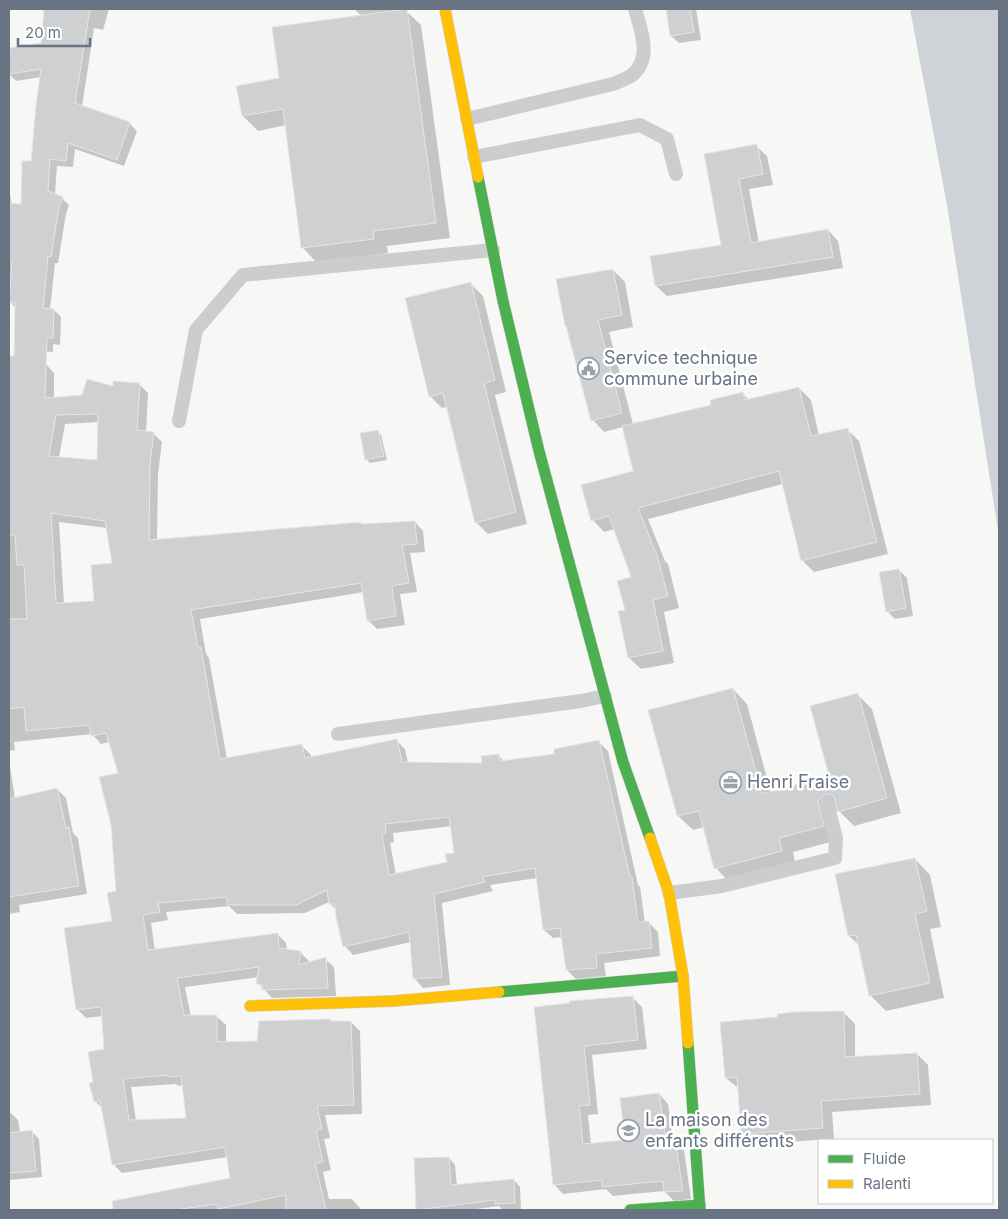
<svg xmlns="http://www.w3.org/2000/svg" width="1008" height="1219" font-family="Inter,sans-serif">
<rect width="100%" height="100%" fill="#f7f7f6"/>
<polygon fill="#cdd3d6" points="910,9 999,9 999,537 947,205"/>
<g fill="#0003" fill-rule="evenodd">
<polygon points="41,9 109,9 103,30 94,28 82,107 130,124 137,131 124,166 75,149 73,167 57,166 55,195 62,198 69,205 66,214 58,263 55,263 50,310 54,310 61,317 60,345 53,344 53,352 23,349 16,308 10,302 11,290 9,290 9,187 18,245 32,163 41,77 16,81 9,74 9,49 42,44 45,12"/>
<polygon points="354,9 404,9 421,25 450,238 387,246 388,253 317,263 303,248 286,125 258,131 243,116 238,87 280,79 362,16"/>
<polygon points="667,9 696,9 701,40 679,43 671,36"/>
<polygon points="756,146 767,156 773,185 749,189 759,243 828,230 838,241 843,268 667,296 656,286 723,246 705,155"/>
<polygon points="613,270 625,282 633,327 609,332 633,424 712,406 743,394 749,400 799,388 811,400 819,436 847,429 859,441 888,554 814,572 802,560 783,484 648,519 665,561 668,564 679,608 664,612 674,663 641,669 629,658 626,611 633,578 615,529 604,532 593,520 634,472 623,427 604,432 593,420 568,327"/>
<polygon points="471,284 483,296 506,392 495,395 527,524 488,534 476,522 447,407 442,408 430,396"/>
<path d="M46,364L54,373V398L83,397L114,388L139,384L148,393L146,432L153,433L162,442L158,474L157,540L415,522L423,531L425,552L410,553L417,592L400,594L405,625L377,629L368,620L364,592L200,619L206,654L209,658L227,759L302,746L311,755V758L396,740L405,749L408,763L483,764L498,755L505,762L556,755L599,742L608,751L638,885L640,887L645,923H649L658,932L660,956L604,963L606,976L576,979L567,970L563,937L553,938L544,930L537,878L490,885L493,891L442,903L450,985L423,988L415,979L411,942L353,955L345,946L337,911L329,902L305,913L237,914L229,906L166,912L168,920L151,923L155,951L278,935L286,943L287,950L300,952L309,961V964L325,959L334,967L336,996L272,998L258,983L259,977L185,987L191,1017H217L226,1025V1043L258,1042L330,1020L332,1022H351L360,1031L362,1114L325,1115L330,1138L324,1139L331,1170L323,1172L329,1199H352L360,1208V1210H125L123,1200L231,1179L228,1157L122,1173L113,1164L103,1109L95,1101V1083L105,1051L103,1016L86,1018L77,1009L114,922L117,892L119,773L110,742L101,744L92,734L14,742L15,750L9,751V371ZM99,422V461L59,458L65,424ZM59,522L107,528L114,564L95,602L64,604ZM452,826L455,854L448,863L396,875L390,843L394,842L393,833ZM176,1084L178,1086L183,1085L187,1119L136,1121L131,1087Z"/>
<polygon points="378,431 381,435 387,460 370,463 366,459"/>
<polygon points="899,570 907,578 913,616 895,619 887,611"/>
<polygon points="733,689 747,704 771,793 830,777 858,695 872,709 901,813 854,826 838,810 833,816 838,840 793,852 796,866 730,883 716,868 705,827 693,830 678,816 650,711"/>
<polygon points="9,759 15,798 57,789 66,798 73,833 78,838 87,894 19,905 20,912 9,914"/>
<polygon points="915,859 930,875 941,927 930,929 944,998 886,1011 870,995 860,946 849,936"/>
<polygon points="633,998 642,1007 647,1049 592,1055 598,1114 588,1115 591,1144 626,1141 659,1094 668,1104 673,1141 675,1140 684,1150 691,1199 674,1201 664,1191 613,1196 606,1189 563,1194 554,1184 535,1008"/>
<polygon points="844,1013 855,1024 855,1058 917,1054 928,1065 931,1105 832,1112 834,1139 754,1144 743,1133 739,1089 726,1078"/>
<polygon points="9,1113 11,1113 18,1120 20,1133 32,1132 39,1139 42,1177 9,1180"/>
<polygon points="449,1158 455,1165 457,1186 514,1180 520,1187 521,1209 503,1210 499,1206 469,1210 419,1210"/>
</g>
<g fill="#cfd0d1" stroke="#e6e6e6" fill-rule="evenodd">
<path d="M44,9H90L75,103L130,122L117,160L68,143L66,161L50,159L48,191L63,197L59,207L51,257L48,256L43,308L54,309L53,338H47L45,398L82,395L87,379L113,386V381L140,383L137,430L154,432L150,464L149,540L361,522V524L415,521L417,544L402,545L409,583L392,586L396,616L367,621L361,583L191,610L198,648L201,647L220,759L302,744L305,758L397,739L402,762L482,763L481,756L499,754L500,761L554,754V749L599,740L630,877H632L638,923L649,921L652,948L596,954L597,968L566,970L560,928L543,930L535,868L482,877L485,882L434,894L442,977L413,979L409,932L343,947L336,917L335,904H329L327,890L296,905H227V897L158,903L160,912L143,915L148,950L278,933L279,948L301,951L299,965L326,957L328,988L262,990L263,985L256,984L259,967L177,978L184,1015H217V1042L257,1041L259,1021L330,1019V1021H351L354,1105L317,1106L322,1129L316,1130L323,1162L315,1163L326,1210H286V1195L218,1209L217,1204L181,1209L182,1210H113L112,1201L230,1178L225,1147L112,1165L100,1101L94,1102L89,1083L93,1082L88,1052L104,1049L101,1007L76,1010L64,928L112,921L107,893L116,891L111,825L99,777L118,773L106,733L91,736L89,725L26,731L24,707L9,709V619H27L24,565H17L15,535H9V356H14L15,303L9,302L12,261L9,260V203L21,204L22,161H31L36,105L41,69L9,74V48L41,43ZM98,414L97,460L49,456L56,415ZM51,513L105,521L112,563L91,565L94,601L56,603ZM449,817L454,853L445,854L447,862L389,875L382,834L386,833L385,824ZM168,1075V1077L181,1076L186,1118L129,1120L123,1079Z"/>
<polygon points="407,9 436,223 373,231 374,239 301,248 283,109 242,116 236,86 279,78 272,27"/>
<polygon points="666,9 690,9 694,32 670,36"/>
<polygon points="757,144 763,174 739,179 751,243 828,229 833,257 655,286 650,256 721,245 704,154"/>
<polygon points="613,269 622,315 598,320 622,413 591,421 566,326 565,326 556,279"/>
<polygon points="471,282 495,380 484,383 516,512 475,523 443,393 429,397 405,298"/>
<polygon points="799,387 811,436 848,428 877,542 801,561 779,471 638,508 655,551 656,551 668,596 653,600 663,651 628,658 618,611 625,610 617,581 631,577 609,516 591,521 581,485 633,471 622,426 711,405 710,400 743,392 745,400"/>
<polygon points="378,430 384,456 365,460 360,433"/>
<polygon points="899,569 906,608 886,612 879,572"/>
<polygon points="733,688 762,794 829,776 810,706 858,693 887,798 838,812 834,797 829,794 824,795 818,801 824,826 779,838 782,851 714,869 699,811 677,816 648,710"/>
<polygon points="57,788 66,828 69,827 79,886 9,897 9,799"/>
<polygon points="915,858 927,911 915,914 930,983 869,996 856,935 848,936 835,874"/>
<polygon points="633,996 638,1040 584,1046 590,1105 579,1106 583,1144 625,1140 620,1098 659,1093 666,1140 675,1139 683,1191 664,1192 663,1181 602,1187 602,1180 553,1185 534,1007 570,1003 569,1001"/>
<polygon points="844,1011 845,1057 917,1053 920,1094 821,1101 823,1128 741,1134 737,1077 725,1078 720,1022 777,1017 777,1014 793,1012"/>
<polygon points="32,1130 36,1171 9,1173 9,1133"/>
<polygon points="449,1157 451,1185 514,1179 515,1203 495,1204 495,1200 416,1210 414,1158"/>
</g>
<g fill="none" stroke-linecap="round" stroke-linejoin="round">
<defs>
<g id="fast">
<polyline points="478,177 503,301 539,451 623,762 650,838"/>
<polyline points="499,992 683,976"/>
<polyline points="688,1043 700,1210"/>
<polyline points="630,1210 700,1205"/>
</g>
<g id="slow">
<polyline points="445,9 478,177"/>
<polyline points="650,838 669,893 683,976 688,1043"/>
<polyline points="250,1006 393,1001 499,992"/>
</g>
</defs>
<use href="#fast" stroke="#d3d3d4" stroke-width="12"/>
<use href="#slow" stroke="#d3d3d4" stroke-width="12"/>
<g stroke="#cccdcf" stroke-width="14">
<path d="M467,119L613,84C618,82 626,79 631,76C653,59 641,30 635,9"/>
<polyline points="474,157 640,125 667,139 676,174"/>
<polyline points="179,421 196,330 243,275 493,250"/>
<polyline points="338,734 581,701 605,696"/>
<polyline points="669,893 722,886 835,858 836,838 827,803"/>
</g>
<use href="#fast" stroke="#4caf50" stroke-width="11"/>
<use href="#slow" stroke="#ffc107" stroke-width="11"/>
</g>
<defs>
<symbol id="civic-ring" viewBox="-11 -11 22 22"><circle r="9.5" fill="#fff" stroke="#9aa2ac" stroke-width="1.5"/><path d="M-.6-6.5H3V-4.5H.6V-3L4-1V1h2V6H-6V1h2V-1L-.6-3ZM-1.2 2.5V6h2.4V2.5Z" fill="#9aa2ac"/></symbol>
<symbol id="office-ring" viewBox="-11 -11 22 22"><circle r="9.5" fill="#fff" stroke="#9aa2ac" stroke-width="1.5"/><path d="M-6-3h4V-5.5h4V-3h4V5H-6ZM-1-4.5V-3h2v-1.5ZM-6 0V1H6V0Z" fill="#9aa2ac"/></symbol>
<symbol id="school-ring" viewBox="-11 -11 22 22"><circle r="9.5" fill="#fff" stroke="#9aa2ac" stroke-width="1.5"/><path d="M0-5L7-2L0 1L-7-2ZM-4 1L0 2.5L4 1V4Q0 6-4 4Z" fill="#9aa2ac"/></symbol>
</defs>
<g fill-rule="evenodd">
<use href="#civic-ring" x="576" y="356" width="25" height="25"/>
<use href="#office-ring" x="718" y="770" width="25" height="25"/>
<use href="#school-ring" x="616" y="1118" width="25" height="25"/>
</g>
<g text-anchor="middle" stroke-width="5" stroke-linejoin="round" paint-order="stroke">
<g font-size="18" fill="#687484" stroke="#fff" text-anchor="start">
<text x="604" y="364">Service technique<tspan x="604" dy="21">commune urbaine</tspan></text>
<text x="747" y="788">Henri Fraise</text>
<text x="645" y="1126">La maison des<tspan x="645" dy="21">enfants différents</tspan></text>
</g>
</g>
<rect width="1008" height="1219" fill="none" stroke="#687484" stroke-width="20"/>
<rect x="818" y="1139" width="175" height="65" fill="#ffffff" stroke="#c3c7ce"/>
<rect x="828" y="1155" width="25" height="8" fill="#4caf50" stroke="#c3c7ce"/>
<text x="863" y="1164" font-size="15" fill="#687484">Fluide</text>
<rect x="828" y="1180" width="25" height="8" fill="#ffc107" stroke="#c3c7ce"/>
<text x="863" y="1189" font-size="15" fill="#687484">Ralenti</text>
<path d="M18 38v8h72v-8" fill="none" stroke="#687484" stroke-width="2.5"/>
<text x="25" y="38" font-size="15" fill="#687484" stroke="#ffffff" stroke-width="4" paint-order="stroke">20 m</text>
</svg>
